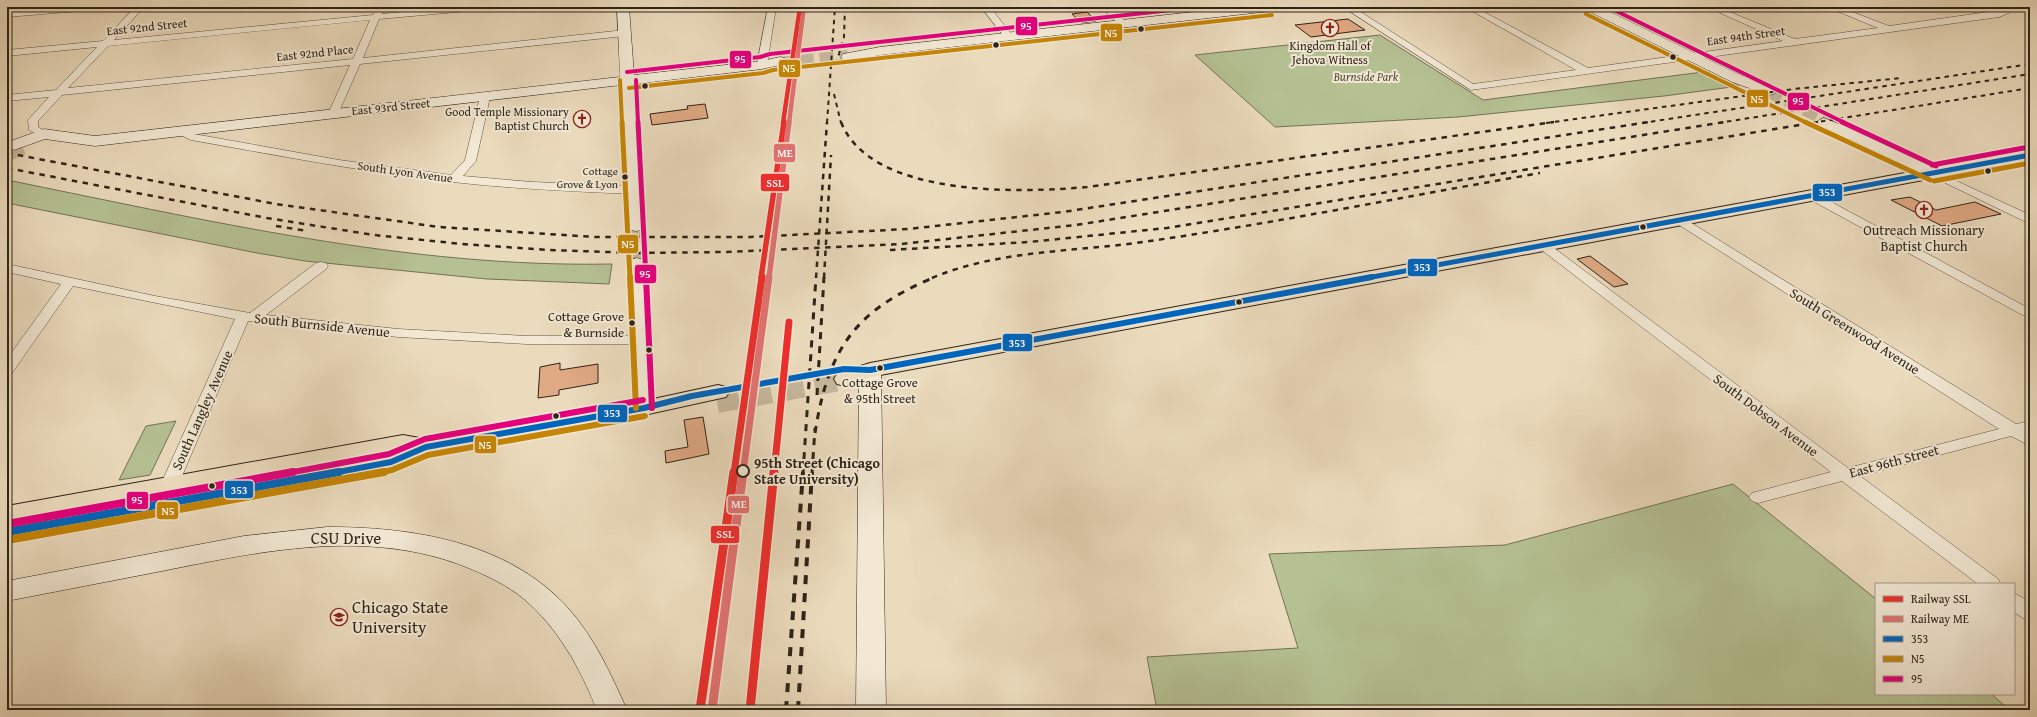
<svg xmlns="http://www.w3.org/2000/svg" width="2037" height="717" font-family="'Gentium Book Plus',serif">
<rect width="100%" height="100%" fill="#ebdbbd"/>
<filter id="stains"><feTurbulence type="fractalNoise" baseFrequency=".005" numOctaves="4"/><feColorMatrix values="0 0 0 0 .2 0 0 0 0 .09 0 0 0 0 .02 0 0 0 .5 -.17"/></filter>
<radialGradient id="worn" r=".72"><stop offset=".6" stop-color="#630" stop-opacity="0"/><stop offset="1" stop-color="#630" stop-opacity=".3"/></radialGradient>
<g fill="#b5c193" stroke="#727256">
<polygon points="1380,35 1483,100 1711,71 1739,86 1664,96 1458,117 1275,127 1195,55"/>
<path d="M7,180C206,220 408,268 612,264L609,284L487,279L305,261L257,253L7,203Z"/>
<polygon points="176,421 150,475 119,480 146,426"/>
<polygon points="1733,484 1876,599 1876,694 1991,694 2010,710 1157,710 1147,657 1298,648 1269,554 1505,545"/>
</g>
<g fill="#e0aa85" stroke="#2e2318">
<polygon points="1087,12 1096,21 1081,23 1072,14"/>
<polygon points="1348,19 1365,30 1311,37 1295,25"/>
<polygon points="705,104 708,118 652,125 650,114 688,109 687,106"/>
<polygon points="1910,197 1936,210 1975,202 2001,214 1942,226 1891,200"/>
<polygon points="1590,256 1628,284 1614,287 1577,259"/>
<polygon points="560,363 560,370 598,364 598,383 559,390 559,395 538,398 540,367"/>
<polygon points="703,417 709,454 666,463 665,451 688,447 684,420"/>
</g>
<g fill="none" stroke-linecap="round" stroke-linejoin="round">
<g stroke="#c5b69c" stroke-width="14" stroke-dasharray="14 6" stroke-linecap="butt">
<polyline points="780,64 848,57"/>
<polyline points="1769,91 1832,122"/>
</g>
<g stroke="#c5b69c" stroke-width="17" stroke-dasharray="17 8" stroke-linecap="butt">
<polyline points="7,153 22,146"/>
<polyline points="636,226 637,264"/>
</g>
<polyline stroke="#c5b69c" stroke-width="22" stroke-dasharray="22 11" stroke-linecap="butt" points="717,402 845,379"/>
<defs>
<g id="street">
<polygon points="60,7 95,7 91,10 7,17 7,11"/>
<path d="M135,7H144L114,40L373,15L376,8L379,7L383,10L382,14L452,7H483L479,10L379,19L363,58L625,30L630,33L625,36L360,64L338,114L333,117L328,114L350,65L62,95L38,121V127L49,134L48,136H40L29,130L28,120L49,97L7,101V95L56,90L97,47L7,56V50L103,41ZM370,20L353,59L68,88L108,46Z"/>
<polygon points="768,7 776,7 767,65 762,68 757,65"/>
<path d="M859,7H881C876,11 863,13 858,9Z"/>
<polygon points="981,7 990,7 1012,35 1012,39 1006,39"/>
<polygon points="1102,7 1111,7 1126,22 1126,26 1120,26"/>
<polygon points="1343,7 1353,7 1473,84 1576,70 1465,7 1475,7 1588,68 1783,41 1707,7 1718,7 1795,39 1878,28 1827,7 1839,7 1889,26 2002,10 1994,7 2026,7 2022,10 2011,10 2009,13 1999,17 1471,90"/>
<path d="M485,94L490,97L476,161L463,176L532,182L634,186L640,190L634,194C565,191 496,188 428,179C348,169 270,154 191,140L174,132L179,129L194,134L339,160L451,175L465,160L480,97Z"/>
<polygon points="1933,170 2030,215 2030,224 1929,175 1927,173"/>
<polygon points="1811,191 2030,309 2030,319 1807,198 1805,195"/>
<polygon points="1680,216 2016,424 2030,421 2030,431 2027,432 2030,433 2030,446 2011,436 1860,476 1998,579 2001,584 1978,584 1842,481 1758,503 1752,501 1749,497 1752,493 1831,472 1535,245 1541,241 1546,242 1848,468 1999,429 1676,223 1674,220 1676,217"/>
<polygon points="321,262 326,263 328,266 326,269 266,315 398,329 527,336 641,336 646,337 648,340 646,343 641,344 527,344 398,337 248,321 174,495 171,499 165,501 159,499 156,495 235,319 73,286 12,373 7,375 7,359 61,284 7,272 7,264 155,296 250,313 316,263"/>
<polygon points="2014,593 2030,602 2030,621 2023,618 2014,612"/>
</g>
<g id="secondary">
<polygon points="617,7 629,7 634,75 762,61 780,57 785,58 787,61 785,64 762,69 635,84 645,226 642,230 636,231 630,230 627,226 621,85 95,146 45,139 14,150 7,146 8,142 44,129 95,136 620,77"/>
<polygon points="1238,7 1277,7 1271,11 880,55 848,61 843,60 841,57 843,54 880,47"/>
<polygon points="1584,7 1600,7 1742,76 1774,88 1776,91 1774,94 1769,95 1732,82 1586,10"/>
<polygon points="1824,118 1863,134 1939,170 1941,173 1939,176 1933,178 1927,176 1853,140 1819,126 1816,123 1819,120"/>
<polygon points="637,258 644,260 646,264 655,408 652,413 644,415 636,413 633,408 628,264 630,260"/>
<polygon points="870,364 878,365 881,370 886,710 856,710 859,370 862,365"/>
<path d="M327,527C412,527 507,541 568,608C594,637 611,674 627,710H597C580,668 559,629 524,599C507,585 486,575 466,567C368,528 262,551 162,571C110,581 59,591 7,601V581L244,536Z"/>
</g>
<g id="primary">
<polygon points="2030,150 2030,160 875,376 845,386 837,384 834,379 837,374 870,363"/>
<path d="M718,385L726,387L729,392L726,397L644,415L431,454L391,470L7,542V506L403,435L425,439L644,401ZM387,454L386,455L330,465Z"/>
</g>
</defs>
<use href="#street" stroke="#5d5141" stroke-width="1"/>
<use href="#secondary" stroke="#2e2318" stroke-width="1"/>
<use href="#primary" stroke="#2e2318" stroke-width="2"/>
<use href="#street" fill="#f2e8d4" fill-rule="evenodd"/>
<use href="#secondary" fill="#f2e8d4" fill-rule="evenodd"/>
<use href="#primary" fill="#ebdbbd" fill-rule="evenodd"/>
<g stroke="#2e2318" stroke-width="2" stroke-dasharray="4.5 4.5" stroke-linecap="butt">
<polyline points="836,64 844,37 845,7"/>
<polyline points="834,94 841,123"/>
<polyline points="827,123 835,7"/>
<polyline points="1546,123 1794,89 1901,78"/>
<polyline points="1642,123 2030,64"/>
<polyline points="1718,123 2030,74"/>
<polyline points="1812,123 2030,88"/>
</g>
<g stroke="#2e2318" stroke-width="2.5" stroke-dasharray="5.5 5.5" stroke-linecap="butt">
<path d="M841,122C871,198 1021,193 1087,187L1554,122"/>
<polyline points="7,153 276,204 439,227 595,237 751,237 908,229 1063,212 1649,122"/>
<polyline points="7,168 267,218 374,235 462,244 549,250 637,253 725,252 901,244 1076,225 1725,122"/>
<polyline points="276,226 308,231"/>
<polyline points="890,250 1029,242 1167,228 1818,122"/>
<polyline points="816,278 827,122"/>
<polyline points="824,278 831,155"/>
<path d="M932,278C998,250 1073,252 1143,242C1276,223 1408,196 1540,173"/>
</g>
<g stroke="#2e2318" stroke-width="3" stroke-dasharray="7 7" stroke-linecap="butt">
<polyline points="817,395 824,277"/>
<path d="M815,433C828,349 855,310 935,277"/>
<polyline points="803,473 816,277"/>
<polyline points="812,473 815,428"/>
</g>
<g stroke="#2e2318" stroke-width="4" stroke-dasharray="9 9" stroke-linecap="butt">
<polyline points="786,710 803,472"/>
<polyline points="798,710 812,472"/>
</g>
<defs>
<polyline id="bus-1-far2" points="1367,278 2030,155"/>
<polyline id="bus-1-far1" points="333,473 391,462 426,447 644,408 692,396 844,369 870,370 1372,277"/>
<polyline id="bus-1" points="7,532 339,472"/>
<g id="bus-2-far3">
<polyline points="1586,14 1807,123"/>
<polyline points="620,80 622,123"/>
<polyline points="629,88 763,73 773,70 1272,15"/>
</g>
<g id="bus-2-far2">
<polyline points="622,122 630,278"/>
<polyline points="1805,122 1930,180"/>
<polyline points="1934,181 2030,163"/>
</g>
<g id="bus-2-far1">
<polyline points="630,277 636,408"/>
<polyline points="378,473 392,470 428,455 645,416"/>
</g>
<polyline id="bus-2" points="8,540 384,472"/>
<g id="bus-3-far3">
<polyline points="1608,7 1845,123"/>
<polyline points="627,72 760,57 770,54 1199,7"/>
<polyline points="636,80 638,123"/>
</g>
<g id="bus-3-far2">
<polyline points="638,122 646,278"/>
<polyline points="1842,122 1936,166"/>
<polyline points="1932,165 2029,147"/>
</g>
<g id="bus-3-far1">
<polyline points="646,277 652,408"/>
<polyline points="288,473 389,454 425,439 643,400"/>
</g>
<polyline id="bus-3" points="7,524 293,472"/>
</defs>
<use href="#bus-1-far2" stroke="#f2e8d4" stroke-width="8"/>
<use href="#bus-1-far1" stroke="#f2e8d4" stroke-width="9"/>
<use href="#bus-1" stroke="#f2e8d4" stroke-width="10"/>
<use href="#bus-2-far3" stroke="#f2e8d4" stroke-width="6"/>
<use href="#bus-2-far2" stroke="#f2e8d4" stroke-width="8"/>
<use href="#bus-2-far1" stroke="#f2e8d4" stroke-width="9"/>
<use href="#bus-2" stroke="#f2e8d4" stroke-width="10"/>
<use href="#bus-3-far3" stroke="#f2e8d4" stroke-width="6"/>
<use href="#bus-3-far2" stroke="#f2e8d4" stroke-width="8"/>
<use href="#bus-3-far1" stroke="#f2e8d4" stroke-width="9"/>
<use href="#bus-3" stroke="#f2e8d4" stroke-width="10"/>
<use href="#bus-1-far2" stroke="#0065bd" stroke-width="5"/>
<use href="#bus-1-far1" stroke="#0065bd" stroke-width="6"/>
<use href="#bus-1" stroke="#0065bd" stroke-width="8"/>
<use href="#bus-2-far3" stroke="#c58506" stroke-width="4"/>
<use href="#bus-2-far2" stroke="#c58506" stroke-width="5"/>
<use href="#bus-2-far1" stroke="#c58506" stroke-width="6"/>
<use href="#bus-2" stroke="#c58506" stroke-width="8"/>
<use href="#bus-3-far3" stroke="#e5007d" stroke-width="4"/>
<use href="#bus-3-far2" stroke="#e5007d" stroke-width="5"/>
<use href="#bus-3-far1" stroke="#e5007d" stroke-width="6"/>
<use href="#bus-3" stroke="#e5007d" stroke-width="8"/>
<defs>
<polyline id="rail-1-far3" points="783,123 800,7"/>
<polyline id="rail-1-far2" points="761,278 784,122"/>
<g id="rail-1-far1">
<polyline points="734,473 762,277"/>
<polyline points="774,473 789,322"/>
</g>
<g id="rail-1">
<polyline points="700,710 734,472"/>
<polyline points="750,710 774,472"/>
</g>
<polyline id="rail-2-far3" points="789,123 804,7"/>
<polyline id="rail-2-far2" points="769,278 789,122"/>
<polyline id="rail-2-far1" points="743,473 769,277"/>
<polyline id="rail-2" points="712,710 743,472"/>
</defs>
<use href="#rail-1-far3" stroke="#f2e8d4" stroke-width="6"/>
<use href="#rail-1-far2" stroke="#f2e8d4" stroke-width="8"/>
<use href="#rail-1-far1" stroke="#f2e8d4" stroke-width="10"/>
<use href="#rail-1" stroke="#f2e8d4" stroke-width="12"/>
<use href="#rail-2-far3" stroke="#f2e8d4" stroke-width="6"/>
<use href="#rail-2-far2" stroke="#f2e8d4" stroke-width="8"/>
<use href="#rail-2-far1" stroke="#f2e8d4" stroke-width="10"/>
<use href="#rail-2" stroke="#f2e8d4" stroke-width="12"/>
<use href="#rail-1-far3" stroke="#ee2e2d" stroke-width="4.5"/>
<use href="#rail-1-far2" stroke="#ee2e2d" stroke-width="5.5"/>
<use href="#rail-1-far1" stroke="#ee2e2d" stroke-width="7"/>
<use href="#rail-1" stroke="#ee2e2d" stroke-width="9"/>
<use href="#rail-2-far3" stroke="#e27271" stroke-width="4.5"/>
<use href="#rail-2-far2" stroke="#e27271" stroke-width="5.5"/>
<use href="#rail-2-far1" stroke="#e27271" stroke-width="7"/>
<use href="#rail-2" stroke="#e27271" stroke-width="9"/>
</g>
<defs>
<symbol id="church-ring" viewBox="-11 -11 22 22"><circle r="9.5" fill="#f2e8d4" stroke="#8f2418" stroke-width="1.5"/><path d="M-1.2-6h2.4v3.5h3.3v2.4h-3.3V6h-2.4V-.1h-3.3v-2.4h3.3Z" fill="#8f2418"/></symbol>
<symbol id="university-ring" viewBox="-11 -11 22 22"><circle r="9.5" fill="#f2e8d4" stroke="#8f2418" stroke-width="1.5"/><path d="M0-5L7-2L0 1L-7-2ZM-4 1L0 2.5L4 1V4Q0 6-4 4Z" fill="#8f2418"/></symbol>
</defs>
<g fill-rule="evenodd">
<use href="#church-ring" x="1320" y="18" width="20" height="20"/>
<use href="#church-ring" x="572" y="109" width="20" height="20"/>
<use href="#church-ring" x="1914" y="200" width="20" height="20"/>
<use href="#university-ring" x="329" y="607" width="20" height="20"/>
</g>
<g fill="#2e2318" stroke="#f2e8d4" stroke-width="1.5">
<circle cx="1141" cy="29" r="3.5"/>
<circle cx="996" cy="45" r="3.5"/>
<circle cx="1673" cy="57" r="3.5"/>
<circle cx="645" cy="86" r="3.5"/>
<circle cx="1988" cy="171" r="3.5"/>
<circle cx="625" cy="177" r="3.5"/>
<circle cx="1643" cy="227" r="3.5"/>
<circle cx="1239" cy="302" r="3.5"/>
<circle cx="632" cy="323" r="3.5"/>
<circle cx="649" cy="350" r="3.5"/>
<circle cx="880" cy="368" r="3.5"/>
<circle cx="556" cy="416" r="3.5"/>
<circle cx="212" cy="486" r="3.5"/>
</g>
<circle fill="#f2e8d4" stroke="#2e2318" stroke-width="2" cx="743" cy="471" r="6"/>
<g text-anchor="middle" stroke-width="4" stroke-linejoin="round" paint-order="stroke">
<g font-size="11" fill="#2e2318" stroke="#f2e8d4" text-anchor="end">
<text x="618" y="175">Cottage<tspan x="618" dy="13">Grove &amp; Lyon</tspan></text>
</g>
<g font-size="12" fill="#2e2318" stroke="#f2e8d4">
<text transform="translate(147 27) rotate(-6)" y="4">East 92nd Street</text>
<text transform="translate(1746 36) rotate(-8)" y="4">East 94th Street</text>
<text transform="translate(315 53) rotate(-6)" y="4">East 92nd Place</text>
<text transform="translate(391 107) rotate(-6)" y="4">East 93rd Street</text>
<text transform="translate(405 172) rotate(8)" y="4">South Lyon Avenue</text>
</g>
<g font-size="12" fill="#2e2318" stroke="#f2e8d4">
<text x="1330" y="50">Kingdom Hall of<tspan x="1330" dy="14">Jehova Witness</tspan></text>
<text x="569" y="116" text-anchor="end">Good Temple Missionary<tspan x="569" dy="14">Baptist Church</tspan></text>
</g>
<g font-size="12" font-style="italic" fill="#504a37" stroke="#f2e8d4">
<text x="1366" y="81">Burnside Park</text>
</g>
<g font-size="13" fill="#2e2318" stroke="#f2e8d4" text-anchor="end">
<text x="624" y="321">Cottage Grove<tspan x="624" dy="16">&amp; Burnside</tspan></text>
<text x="880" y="387" text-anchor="middle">Cottage Grove<tspan x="880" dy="16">&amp; 95th Street</tspan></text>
</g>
<g font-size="14" fill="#2e2318" stroke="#f2e8d4">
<text x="1924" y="235">Outreach Missionary<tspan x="1924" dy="16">Baptist Church</tspan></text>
</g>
<g font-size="14" fill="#2e2318" stroke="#f2e8d4">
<text transform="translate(322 325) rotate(6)" y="5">South Burnside Avenue</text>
<text transform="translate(1855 331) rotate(32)" y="5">South Greenwood Avenue</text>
<text transform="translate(202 410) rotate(-66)" y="5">South Langley Avenue</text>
<text transform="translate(1766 415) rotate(37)" y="5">South Dobson Avenue</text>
<text transform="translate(1894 461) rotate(-15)" y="5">East 96th Street</text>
</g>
<g font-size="14" font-weight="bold" fill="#2e2318" stroke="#f2e8d4" text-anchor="start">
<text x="754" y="468">95th Street (Chicago<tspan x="754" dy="16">State University)</tspan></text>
</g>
<g font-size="17" fill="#2e2318" stroke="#f2e8d4">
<text x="346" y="544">CSU Drive</text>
</g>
<g font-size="17" fill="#2e2318" stroke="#f2e8d4" text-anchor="start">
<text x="352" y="613">Chicago State<tspan x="352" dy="20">University</tspan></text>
</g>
</g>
<g stroke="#f2e8d4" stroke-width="1.5">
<rect x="1015" y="16" width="23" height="20" rx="4" fill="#e5007d"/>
<rect x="1100" y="23" width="23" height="19" rx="4" fill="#c58506"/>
<rect x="729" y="50" width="23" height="19" rx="4" fill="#e5007d"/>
<rect x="778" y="59" width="23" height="19" rx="4" fill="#c58506"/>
<rect x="1746" y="89" width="23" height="19" rx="4" fill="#c58506"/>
<rect x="1787" y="92" width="23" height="19" rx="4" fill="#e5007d"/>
<rect x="773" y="143" width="23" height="20" rx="4" fill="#e27271"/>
<rect x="760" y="173" width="30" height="19" rx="4" fill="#ee2e2d"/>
<rect x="1812" y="183" width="31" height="19" rx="4" fill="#0065bd"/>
<rect x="617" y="234" width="22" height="20" rx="4" fill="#c58506"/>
<rect x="1407" y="258" width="31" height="19" rx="4" fill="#0065bd"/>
<rect x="634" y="264" width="23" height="20" rx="4" fill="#e5007d"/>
<rect x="1002" y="333" width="31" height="19" rx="4" fill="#0065bd"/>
<rect x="597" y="404" width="31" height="19" rx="4" fill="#0065bd"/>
<rect x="474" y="435" width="23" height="19" rx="4" fill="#c58506"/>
<rect x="224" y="480" width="30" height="19" rx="4" fill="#0065bd"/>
<rect x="126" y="491" width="23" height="19" rx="4" fill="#e5007d"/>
<rect x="727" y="495" width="23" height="19" rx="4" fill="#e27271"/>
<rect x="156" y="501" width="23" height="19" rx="4" fill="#c58506"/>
<rect x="710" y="525" width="30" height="19" rx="4" fill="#ee2e2d"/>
</g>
<g font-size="11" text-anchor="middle" font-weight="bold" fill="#fff">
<text x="1026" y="30">95</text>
<text x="1111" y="37">N5</text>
<text x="740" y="63">95</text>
<text x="789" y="72">N5</text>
<text x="1757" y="103">N5</text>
<text x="1798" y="105">95</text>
<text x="785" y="157">ME</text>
<text x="775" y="187">SSL</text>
<text x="1827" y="196">353</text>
<text x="628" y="248">N5</text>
<text x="1422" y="271">353</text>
<text x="645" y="278">95</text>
<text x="1017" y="347">353</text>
<text x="612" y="417">353</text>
<text x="485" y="449">N5</text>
<text x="239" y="494">353</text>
<text x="137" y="504">95</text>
<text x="739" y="508">ME</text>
<text x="168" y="515">N5</text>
<text x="725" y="538">SSL</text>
</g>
<rect width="2037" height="717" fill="none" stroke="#ebdbbd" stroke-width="24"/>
<rect x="8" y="8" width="2021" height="701" fill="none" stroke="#2e2318" stroke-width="2"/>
<rect x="12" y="12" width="2013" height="693" fill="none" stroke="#2e2318"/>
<rect x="1875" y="583" width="140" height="112" fill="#f2e8d4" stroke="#a49989"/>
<rect x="1883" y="596" width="20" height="6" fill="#ee2e2d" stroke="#a49989"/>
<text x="1911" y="603" font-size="12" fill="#2e2318">Railway SSL</text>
<rect x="1883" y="616" width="20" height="6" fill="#e27271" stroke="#a49989"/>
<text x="1911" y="623" font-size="12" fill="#2e2318">Railway ME</text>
<rect x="1883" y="636" width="20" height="6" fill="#0065bd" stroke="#a49989"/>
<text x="1911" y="643" font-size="12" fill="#2e2318">353</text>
<rect x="1883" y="656" width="20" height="6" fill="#c58506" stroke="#a49989"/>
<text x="1911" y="663" font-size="12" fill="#2e2318">N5</text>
<rect x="1883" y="676" width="20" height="6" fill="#e5007d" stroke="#a49989"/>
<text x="1911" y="683" font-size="12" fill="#2e2318">95</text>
<rect width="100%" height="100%" filter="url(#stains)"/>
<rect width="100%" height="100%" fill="url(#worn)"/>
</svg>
